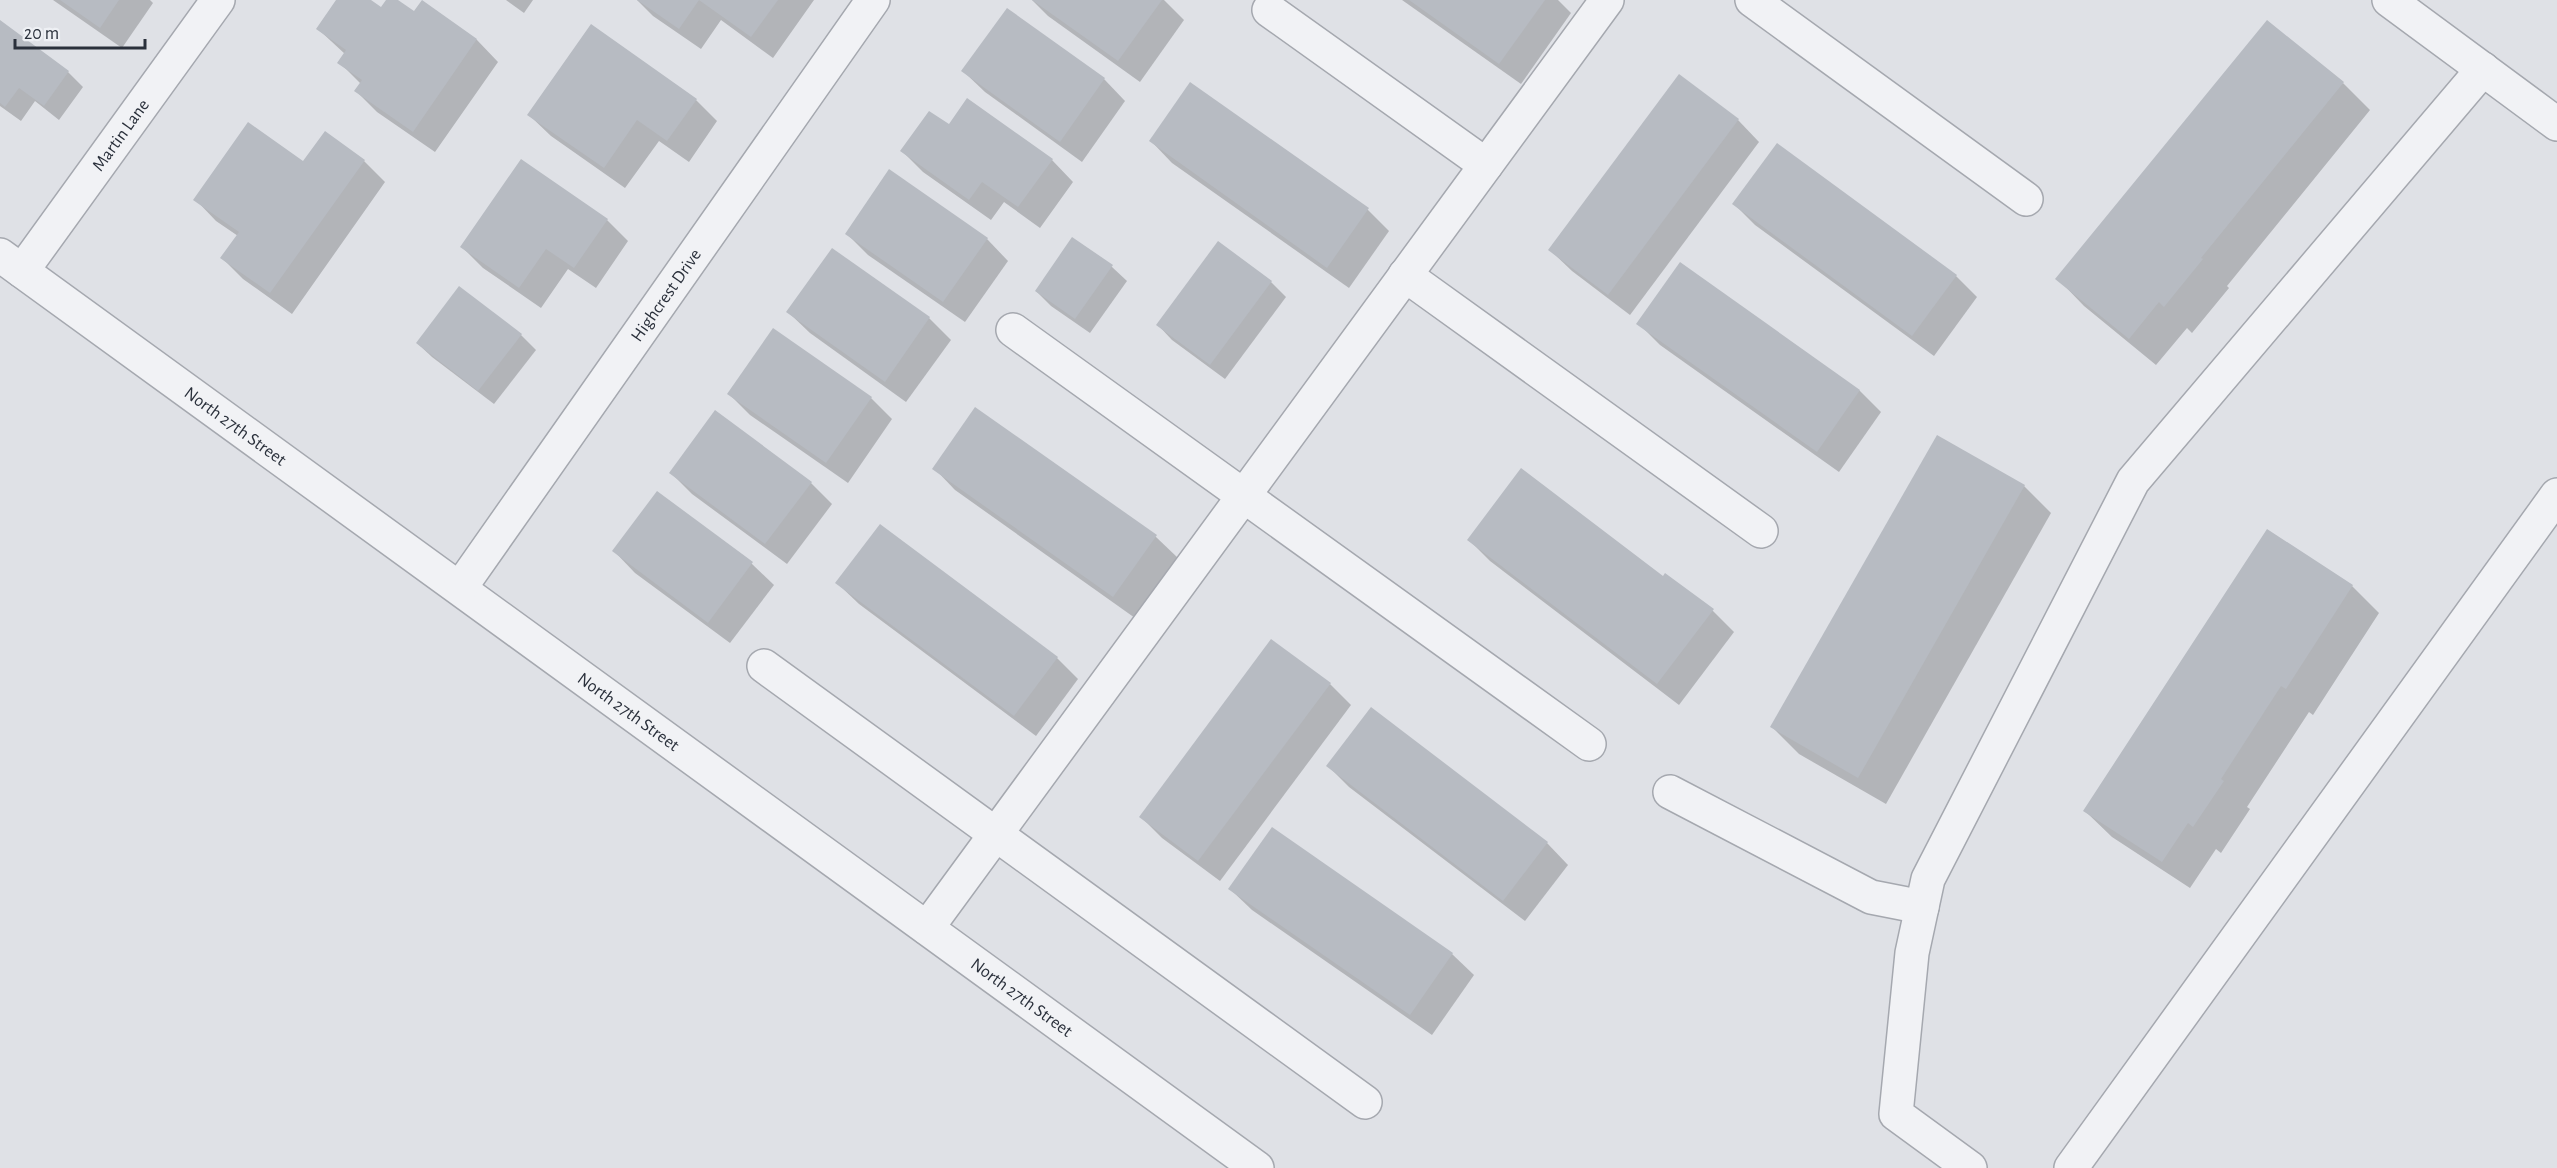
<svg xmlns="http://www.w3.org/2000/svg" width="2557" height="1168" font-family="'Alegreya Sans',sans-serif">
<rect width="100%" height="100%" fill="#dfe1e6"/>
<g fill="#0003">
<polygon points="53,0 150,0 153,3 122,48"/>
<polygon points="338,0 368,0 381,9 388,0 396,0 414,13 422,2 477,40 498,62 435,152 377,112 356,91 361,84 339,62 345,54 318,29"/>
<polygon points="506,0 533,0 524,13"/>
<polygon points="637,0 814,0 773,58 721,20 701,49 653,16"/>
<polygon points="1032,0 1164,0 1184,20 1140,82 1048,16"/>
<polygon points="1402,0 1558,0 1571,13 1521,84"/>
<polygon points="1008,10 1104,79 1125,101 1082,162 985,92 963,71"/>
<polygon points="0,22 68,72 83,87 59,120 35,101 21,121 0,106"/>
<polygon points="1680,76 1738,120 1759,142 1630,315 1572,271 1550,250"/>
<polygon points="2343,83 2370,110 2227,286 2229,288 2192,333 2187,328 2156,365 2084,306 2058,279"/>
<polygon points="696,100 717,121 689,162 659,141 625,188 551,136 529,115"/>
<polygon points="1151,141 1368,210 1389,231 1349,288 1172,163"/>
<polygon points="902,151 1052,160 1073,182 1040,228 1004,202 991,220 923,172"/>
<polygon points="364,161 385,182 292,314 243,279 222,258 238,236 216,221 195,199 303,163"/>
<polygon points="1734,204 1956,276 1977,297 1934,356 1755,225"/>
<polygon points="607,220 628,241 596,288 568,269 541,308 483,268 462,247"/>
<polygon points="847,234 987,239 1008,261 965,322 868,255"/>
<polygon points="1072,239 1112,267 1127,281 1090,333 1051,306 1036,291"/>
<polygon points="1218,243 1271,282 1286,297 1225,379 1172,340 1158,325"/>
<polygon points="833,250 929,318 951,340 906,402 810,333 788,312"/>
<polygon points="1681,264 1860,391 1881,412 1839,472 1660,345 1638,323"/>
<polygon points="459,288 521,335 536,350 494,404 432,357 417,343"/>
<polygon points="729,394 871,398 892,419 848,483 750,415"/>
<polygon points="976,409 1156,537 1178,558 1135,618 955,490 934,468"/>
<polygon points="671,473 811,483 832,504 787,564 692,494"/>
<polygon points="2024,486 2051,513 1886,804 1799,754 1772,727"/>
<polygon points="657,493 752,564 774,585 730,643 635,573 614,551"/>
<polygon points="1469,540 1663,578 1713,611 1734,632 1679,705 1490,561"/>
<polygon points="837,583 1057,658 1078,679 1036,736 859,604"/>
<polygon points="2352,586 2379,613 2313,715 2309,712 2247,807 2250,809 2221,853 2216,849 2190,888 2112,837 2085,811"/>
<polygon points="1330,684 1351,705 1220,881 1162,838 1141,817"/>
<polygon points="1371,709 1547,843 1568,865 1525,921 1349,787 1328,766"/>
<polygon points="1272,829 1452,954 1474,975 1432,1035 1252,910 1230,889"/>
</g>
<g fill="#b7bbc2">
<polygon points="60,0 119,0 100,28"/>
<polygon points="336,0 371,0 381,7 386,0 398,0 414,11 422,0 477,39 413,132 354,91 362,80 337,63 346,50 316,29"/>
<polygon points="637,0 699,0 679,29"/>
<polygon points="699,0 778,0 751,37"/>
<polygon points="1032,0 1162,0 1118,61"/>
<polygon points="1409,0 1545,0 1499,64"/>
<polygon points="1007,8 1105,78 1060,142 961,71"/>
<polygon points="0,20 69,71 44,106 19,88 5,107 0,103"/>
<polygon points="2267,20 2344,82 2201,258 2203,259 2164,307 2159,302 2129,339 2055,279"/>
<polygon points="591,24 697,99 667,141 637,120 604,168 527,115"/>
<polygon points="1679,74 1739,119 1608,295 1548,250"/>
<polygon points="1190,82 1369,208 1327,268 1149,141"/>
<polygon points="967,98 1053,159 1018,207 982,182 969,200 900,151 929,111 949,124"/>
<polygon points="248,122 303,161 325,131 365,160 270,293 220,258 239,232 193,200"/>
<polygon points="1777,143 1957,275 1912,336 1732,204"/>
<polygon points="521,159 608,219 574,268 546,249 519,288 460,247"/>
<polygon points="889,169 988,238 943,302 845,234"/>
<polygon points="1072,237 1113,265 1075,319 1035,291"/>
<polygon points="1218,241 1272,281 1210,365 1156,325"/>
<polygon points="832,248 930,317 885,382 786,312"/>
<polygon points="1680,262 1860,390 1817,452 1636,324"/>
<polygon points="459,286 522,334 478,391 416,343"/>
<polygon points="773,328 872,397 826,463 727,394"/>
<polygon points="975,407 1157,535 1113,597 932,469"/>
<polygon points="715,410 812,482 765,544 669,473"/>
<polygon points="1937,435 2025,485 1858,778 1770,727"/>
<polygon points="1521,468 1663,576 1665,573 1714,609 1657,684 1467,540"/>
<polygon points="657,491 753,562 708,623 612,551"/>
<polygon points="880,524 1058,657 1014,716 835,583"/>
<polygon points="2267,529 2353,585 2286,689 2281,686 2221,779 2224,781 2193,827 2188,823 2162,862 2083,811"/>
<polygon points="1271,639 1331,683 1198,861 1139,817"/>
<polygon points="1371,707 1548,842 1503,901 1326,766"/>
<polygon points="1272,827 1453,953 1410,1015 1228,889"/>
</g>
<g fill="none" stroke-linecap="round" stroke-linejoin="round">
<defs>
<g id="minor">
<polyline points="1752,0 2026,199"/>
<polyline points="2389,0 2557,124"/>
<polyline points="1269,10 1486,165"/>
<path id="s1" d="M0,255L1257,1168"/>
<path id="s2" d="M22,271L218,0"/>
<polyline points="1405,275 1761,531"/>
<polyline points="1013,330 1589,744"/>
<path id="s3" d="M460,588L873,0"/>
<polyline points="764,666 1365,1102"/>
<polyline points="1670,792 1871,897 1922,907"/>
<polyline points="927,928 1607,0"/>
<polyline points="1970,1168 1896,1114 1912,953 1928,879 2133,481 2483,69"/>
<polyline points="2071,1168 2557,495"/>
</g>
</defs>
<use href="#minor" stroke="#a5a8af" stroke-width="36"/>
<use href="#minor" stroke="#f1f2f5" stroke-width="33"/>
</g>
<g text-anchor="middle" stroke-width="4.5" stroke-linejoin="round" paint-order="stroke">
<g font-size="18" fill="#2a303b" stroke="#eef0f4">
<text dy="6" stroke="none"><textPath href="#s2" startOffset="168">Martin Lane</textPath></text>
<text dy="6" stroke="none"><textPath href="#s3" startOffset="358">Highcrest Drive</textPath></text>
<text dy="6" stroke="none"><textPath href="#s1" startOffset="291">North 27th Street</textPath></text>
<text dy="6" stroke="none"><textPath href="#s1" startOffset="777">North 27th Street</textPath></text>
<text dy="6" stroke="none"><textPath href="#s1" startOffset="1263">North 27th Street</textPath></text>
</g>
</g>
<path d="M15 39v9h130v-9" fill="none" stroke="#2a303b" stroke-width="3"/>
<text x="24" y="39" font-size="18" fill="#2a303b" stroke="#eef0f4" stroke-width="4.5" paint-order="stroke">20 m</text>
</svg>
